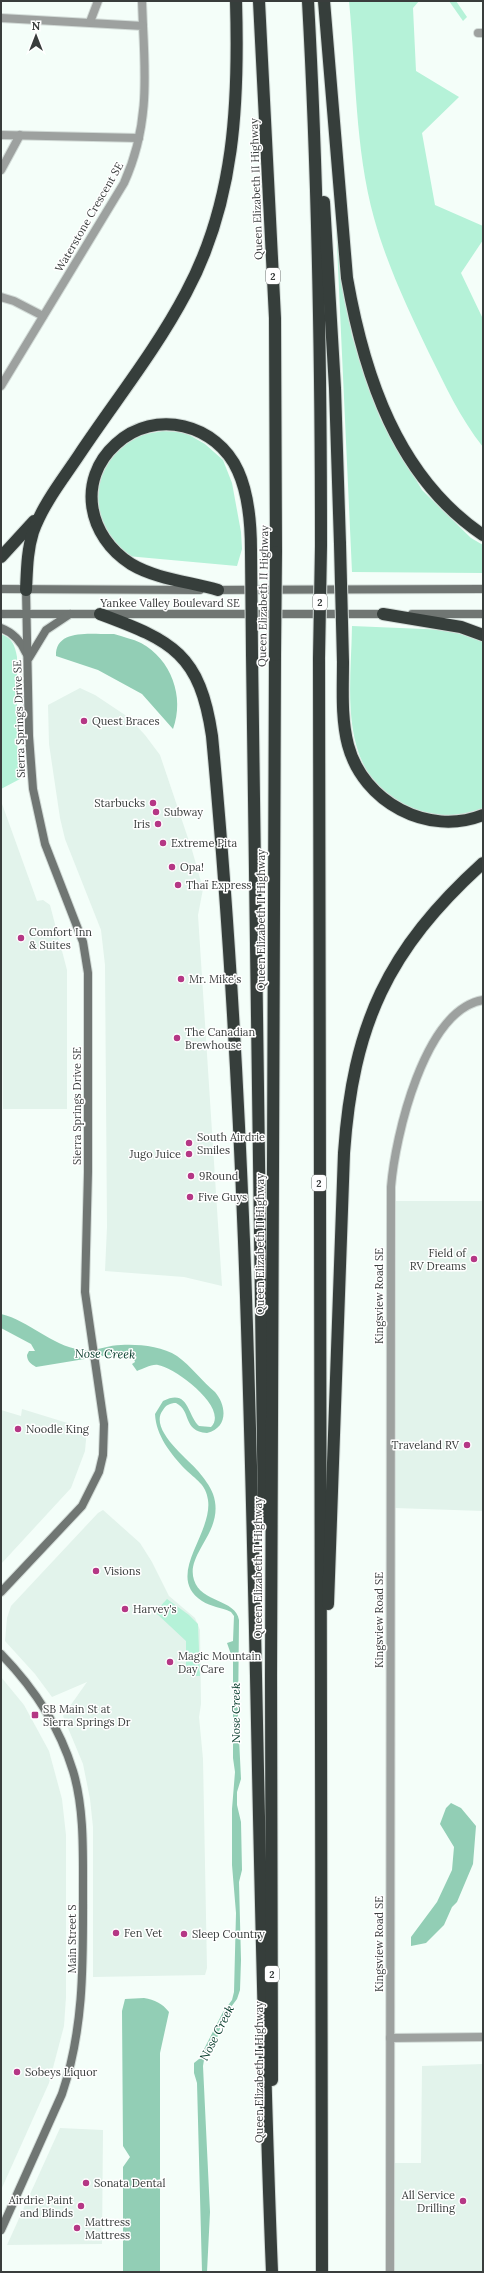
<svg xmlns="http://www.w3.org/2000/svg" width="484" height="2273" font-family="Lora,serif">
<rect width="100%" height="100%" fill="#f4fef9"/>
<g fill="#e2f3eb">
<polygon points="80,688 95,695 128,717 145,735 160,755 192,850 203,889 198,915 222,1286 184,1277 105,1271 107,1227 105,965 101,930 65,839 60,818 49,744 48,705"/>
<polygon points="1,801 37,901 43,900 50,905 67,970 67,1109 3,1109"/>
<polygon points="396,1201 483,1201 483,1511 395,1508"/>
<polygon points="22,1409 87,1429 85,1451 71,1488 1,1564 1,1410 21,1416"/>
<polygon points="103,1510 140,1543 152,1562 169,1596 195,1618 200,1630 201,1704 199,1717 203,1759 207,1968 205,1975 93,1977 93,1827 90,1799 83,1764 63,1716 87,1682 52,1697 35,1674 5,1641 7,1618 11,1606 98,1513"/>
<polygon points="1,1677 24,1705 49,1751 62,1799 66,1835 66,1997 64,2026 49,2083 1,2190"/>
<polygon points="483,2064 483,2272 395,2272 395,2163 421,2163 422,2066"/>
<polygon points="60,2128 103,2130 102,2244 7,2245"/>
</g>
<g fill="#b5f2d8">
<path d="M349,1H419L413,8L416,71L459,97L422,133L435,205L483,226V240L461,273L483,319V447C460,418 445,385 429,353C408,309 387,265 374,218C355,148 356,73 349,1Z"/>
<polygon points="449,1 456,1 467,17 463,21"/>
<polygon points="336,224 352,336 380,418 422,490 471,538 483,545 483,573 352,572"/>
<path d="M162,431L184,432L205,444L223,460L232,483L241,532L242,549L237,566L127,556C120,549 108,541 104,532C87,494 100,453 138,436C145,433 155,433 162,431Z"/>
<path d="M352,626L448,630L483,641V808C458,818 427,819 403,806C337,768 351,692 352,626Z"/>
<path d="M1,634C12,638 15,645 17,657V742L20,779L1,789Z"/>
<polygon points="167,1599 189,1615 198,1624 200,1676 192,1676 192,1668 186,1668 186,1641 155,1612"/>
</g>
<g fill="#92ceb5">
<path d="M114,634C123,637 133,639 141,643C171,659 185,697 173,729L142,694L98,670L56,656C55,627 95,635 114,634Z"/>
<path d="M1,1314C30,1321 50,1345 81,1350C94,1352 108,1345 121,1345C138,1344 162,1346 177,1356C191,1366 202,1381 215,1392C227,1406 228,1428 207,1433C182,1431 192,1411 176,1403C170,1403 166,1405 163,1410C148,1429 188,1459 198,1471C204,1478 210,1486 213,1494C226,1531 185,1553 194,1580C201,1603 236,1599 239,1620L238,1718L241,1779L237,1792V1805L241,1822L242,1870L239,1882L241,1960L240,1990L237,1999L228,2011L219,2031L215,2047L204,2060L203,2066L210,2212L207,2272H202L197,2083L194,2073V2063L199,2059L223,2012L232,2000L234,1992L236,1913L232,1865V1809L235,1772L233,1758V1660L227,1643L233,1641L234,1616L231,1612C221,1607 211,1607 202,1601C164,1576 213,1534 208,1500C206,1484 196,1480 185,1469C171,1454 156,1436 155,1414L163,1401C189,1388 187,1415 199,1426L211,1427C230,1408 174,1367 158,1365C151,1364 143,1369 137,1371L132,1364L135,1362L134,1359L109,1355L36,1367C31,1364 27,1361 27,1355L29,1351H35L31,1344L1,1328Z"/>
<polygon points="451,1803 461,1808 476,1826 473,1864 457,1902 452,1907 444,1925 426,1943 411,1946 411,1937 437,1902 452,1870 454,1847 440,1824 446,1808"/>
<path d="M144,1998C155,2000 162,2003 169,2012L160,2053V2272H123V2167L130,2157L123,2146L122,2011L125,1999Z"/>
</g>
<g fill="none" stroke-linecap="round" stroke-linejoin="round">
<defs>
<g id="street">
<polyline points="142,1 143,26"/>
<path d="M1,18L143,26C146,82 148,130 124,183L1,386"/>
<polyline points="90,22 98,1"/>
<polyline points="478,33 483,33"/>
<polyline points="1,135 139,138"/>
<polyline points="1,170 20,135"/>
<polyline points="1,297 14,301 43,316"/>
<polyline points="390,2038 483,2037"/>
<path d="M390,2272L391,1187C395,1137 424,1010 483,1000"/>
</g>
<g id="secondary">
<polyline points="1,589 200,590"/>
<polyline points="214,590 483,589"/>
<polyline points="1,614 388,614"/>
<polyline points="412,614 483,614"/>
<path d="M1,628C14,633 21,641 26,653"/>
<polyline points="29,658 46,630 70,614"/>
<polyline points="1,1592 82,1506 99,1472 103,1455 104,1424 85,1292 88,1172 88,973 83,942 45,844 33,789 29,736 26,590"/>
<path d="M1,1654C34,1688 59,1725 73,1771C84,1807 83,1850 83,1888C83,1958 85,2026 62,2094L1,2230"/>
</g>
<g id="highway">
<polyline points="259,1 275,318 276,552"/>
<path d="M308,1C318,182 321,364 321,546"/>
<path d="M324,1L347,278C364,375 397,477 483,535"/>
<polyline points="324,202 335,388 340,544"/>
<polyline points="1,557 34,521"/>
<path d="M26,590C27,570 27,551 33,532C43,504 63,479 79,455C115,401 156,350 186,293C235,202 239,102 236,1"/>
<path d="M218,590C190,582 156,579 131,564C88,537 76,480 116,444C155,408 217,424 238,471C249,495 251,524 251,551"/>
<path d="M100,614C173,641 200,654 212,736C260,1246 251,1760 272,2272"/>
<polyline points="383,614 461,627 483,635"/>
<polyline points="252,654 264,1521"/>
<polyline points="319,658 322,2272"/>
<path d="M343,662C343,689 341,718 348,745C363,802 428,837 483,815"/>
<path d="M328,1604L344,1153C353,1025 387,950 483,863"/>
<polyline points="272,2080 271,1676 275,655"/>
</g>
</defs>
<use href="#street" stroke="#d2dbd7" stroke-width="10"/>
<use href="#secondary" stroke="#d2dbd7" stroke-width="10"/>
<use href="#highway" stroke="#d2dbd7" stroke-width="14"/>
<use href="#street" stroke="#9da19f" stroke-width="8"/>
<use href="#secondary" stroke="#707673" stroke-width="8"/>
<use href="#highway" stroke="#363e3b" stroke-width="12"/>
<defs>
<g id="highway-bridge">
<polyline points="340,544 343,662"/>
<polyline points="251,551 252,654"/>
<polyline points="275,655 276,552"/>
<polyline points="319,658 321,546"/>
</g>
</defs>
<use href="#highway-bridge" stroke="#d2dbd7" stroke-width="14" stroke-linecap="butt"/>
<use href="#highway-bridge" stroke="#363e3b" stroke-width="12"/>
</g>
<g fill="#b53785" stroke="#fff" stroke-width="1.5">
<circle cx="84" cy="721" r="4"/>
<circle cx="153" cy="803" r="4"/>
<circle cx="156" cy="812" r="4"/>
<circle cx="158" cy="824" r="4"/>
<circle cx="163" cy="843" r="4"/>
<circle cx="172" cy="867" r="4"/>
<circle cx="178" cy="885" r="4"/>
<circle cx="21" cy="938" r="4"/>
<circle cx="181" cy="979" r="4"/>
<circle cx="177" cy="1038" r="4"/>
<circle cx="189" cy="1143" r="4"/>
<circle cx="189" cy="1154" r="4"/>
<circle cx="191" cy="1176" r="4"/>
<circle cx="190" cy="1197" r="4"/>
<circle cx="474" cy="1259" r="4"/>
<circle cx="18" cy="1429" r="4"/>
<circle cx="467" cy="1445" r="4"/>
<circle cx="96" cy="1571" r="4"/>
<circle cx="125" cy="1609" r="4"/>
<circle cx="170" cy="1662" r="4"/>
<rect x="31" y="1711" width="8" height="8" rx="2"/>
<circle cx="116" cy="1933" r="4"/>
<circle cx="184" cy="1934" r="4"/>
<circle cx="17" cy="2072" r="4"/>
<circle cx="86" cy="2183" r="4"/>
<circle cx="463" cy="2201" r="4"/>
<circle cx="81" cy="2206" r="4"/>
<circle cx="77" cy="2228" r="4"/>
</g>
<g text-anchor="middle" stroke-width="3" stroke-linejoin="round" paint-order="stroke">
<g fill="#fff" stroke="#747776" stroke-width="1">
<rect x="266" y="268" width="14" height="16" rx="3"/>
<rect x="313" y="594" width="14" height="16" rx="3"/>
<rect x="312" y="1175" width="14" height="16" rx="3"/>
<rect x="265" y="1966" width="14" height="16" rx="3"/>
</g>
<g font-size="10" font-weight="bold" fill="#393d3c">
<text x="273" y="280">2</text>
<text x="320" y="606">2</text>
<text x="319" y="1187">2</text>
<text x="272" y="1978">2</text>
</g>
<g font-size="11" fill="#393d3c" stroke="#fff">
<text transform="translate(256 189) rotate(-92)" y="4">Queen Elizabeth II Highway</text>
<text transform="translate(89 217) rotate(-60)" y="4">Waterstone Crescent SE</text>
<text transform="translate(263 596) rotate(-89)" y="4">Queen Elizabeth II Highway</text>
<text x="170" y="607">Yankee Valley Boulevard SE</text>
<text transform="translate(19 719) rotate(-92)" y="4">Sierra Springs Drive SE</text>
<text transform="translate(261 920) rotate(-90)" y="4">Queen Elizabeth II Highway</text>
<text transform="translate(77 1106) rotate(-90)" y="4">Sierra Springs Drive SE</text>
<text transform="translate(260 1244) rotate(-90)" y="4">Queen Elizabeth II Highway</text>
<text transform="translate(379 1296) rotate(-90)" y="4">Kingsview Road SE</text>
<text transform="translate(258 1568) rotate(-90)" y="4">Queen Elizabeth II Highway</text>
<text transform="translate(379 1620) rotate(-90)" y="4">Kingsview Road SE</text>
<text transform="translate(72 1939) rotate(-90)" y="4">Main Street S</text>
<text transform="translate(379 1944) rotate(-90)" y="4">Kingsview Road SE</text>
<text transform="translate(259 2072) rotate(-90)" y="4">Queen Elizabeth II Highway</text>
</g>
<g font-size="11" fill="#393d3c" stroke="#fff" text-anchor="start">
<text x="92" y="725">Quest Braces</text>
<text x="145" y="807" text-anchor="end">Starbucks</text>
<text x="164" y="816">Subway</text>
<text x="150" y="828" text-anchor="end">Iris</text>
<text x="171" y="847">Extreme Pita</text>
<text x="180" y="871">Opa!</text>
<text x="186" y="889">Thaï Express</text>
<text x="29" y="936">Comfort Inn<tspan x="29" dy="13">&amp; Suites</tspan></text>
<text x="189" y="983">Mr. Mike's</text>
<text x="185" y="1036">The Canadian<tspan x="185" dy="13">Brewhouse</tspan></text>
<text x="197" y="1141">South Airdrie<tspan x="197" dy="13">Smiles</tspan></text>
<text x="181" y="1158" text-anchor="end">Jugo Juice</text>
<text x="199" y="1180">9Round</text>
<text x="198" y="1201">Five Guys</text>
<text x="466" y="1257" text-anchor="end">Field of<tspan x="466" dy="13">RV Dreams</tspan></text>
<text x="26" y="1433">Noodle King</text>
<text x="459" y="1449" text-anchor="end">Traveland RV</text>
<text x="104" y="1575">Visions</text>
<text x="133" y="1613">Harvey's</text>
<text x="178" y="1660">Magic Mountain<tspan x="178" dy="13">Day Care</tspan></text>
<text x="43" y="1713">SB Main St at<tspan x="43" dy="13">Sierra Springs Dr</tspan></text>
<text x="124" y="1937">Fen Vet</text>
<text x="192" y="1938">Sleep Country</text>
<text x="25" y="2076">Sobeys Liquor</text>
<text x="94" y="2187">Sonata Dental</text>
<text x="455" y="2199" text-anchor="end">All Service<tspan x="455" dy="13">Drilling</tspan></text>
<text x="73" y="2204" text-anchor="end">Airdrie Paint<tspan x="73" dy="13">and Blinds</tspan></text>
<text x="85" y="2226">Mattress<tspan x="85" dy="13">Mattress</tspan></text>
</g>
<g font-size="12" font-style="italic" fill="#053b2a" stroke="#fff">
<text transform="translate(105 1354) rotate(1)" y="4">Nose Creek</text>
<text transform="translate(236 1713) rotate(-90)" y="4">Nose Creek</text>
<text transform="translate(217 2033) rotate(-63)" y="4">Nose Creek</text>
</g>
</g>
<rect width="484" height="2273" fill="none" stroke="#393d3c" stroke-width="4"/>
<g transform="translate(36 36)" stroke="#ffffff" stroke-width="3" paint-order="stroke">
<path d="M0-3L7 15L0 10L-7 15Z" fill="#393d3c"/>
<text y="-6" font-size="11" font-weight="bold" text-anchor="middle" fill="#393d3c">N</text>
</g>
</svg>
